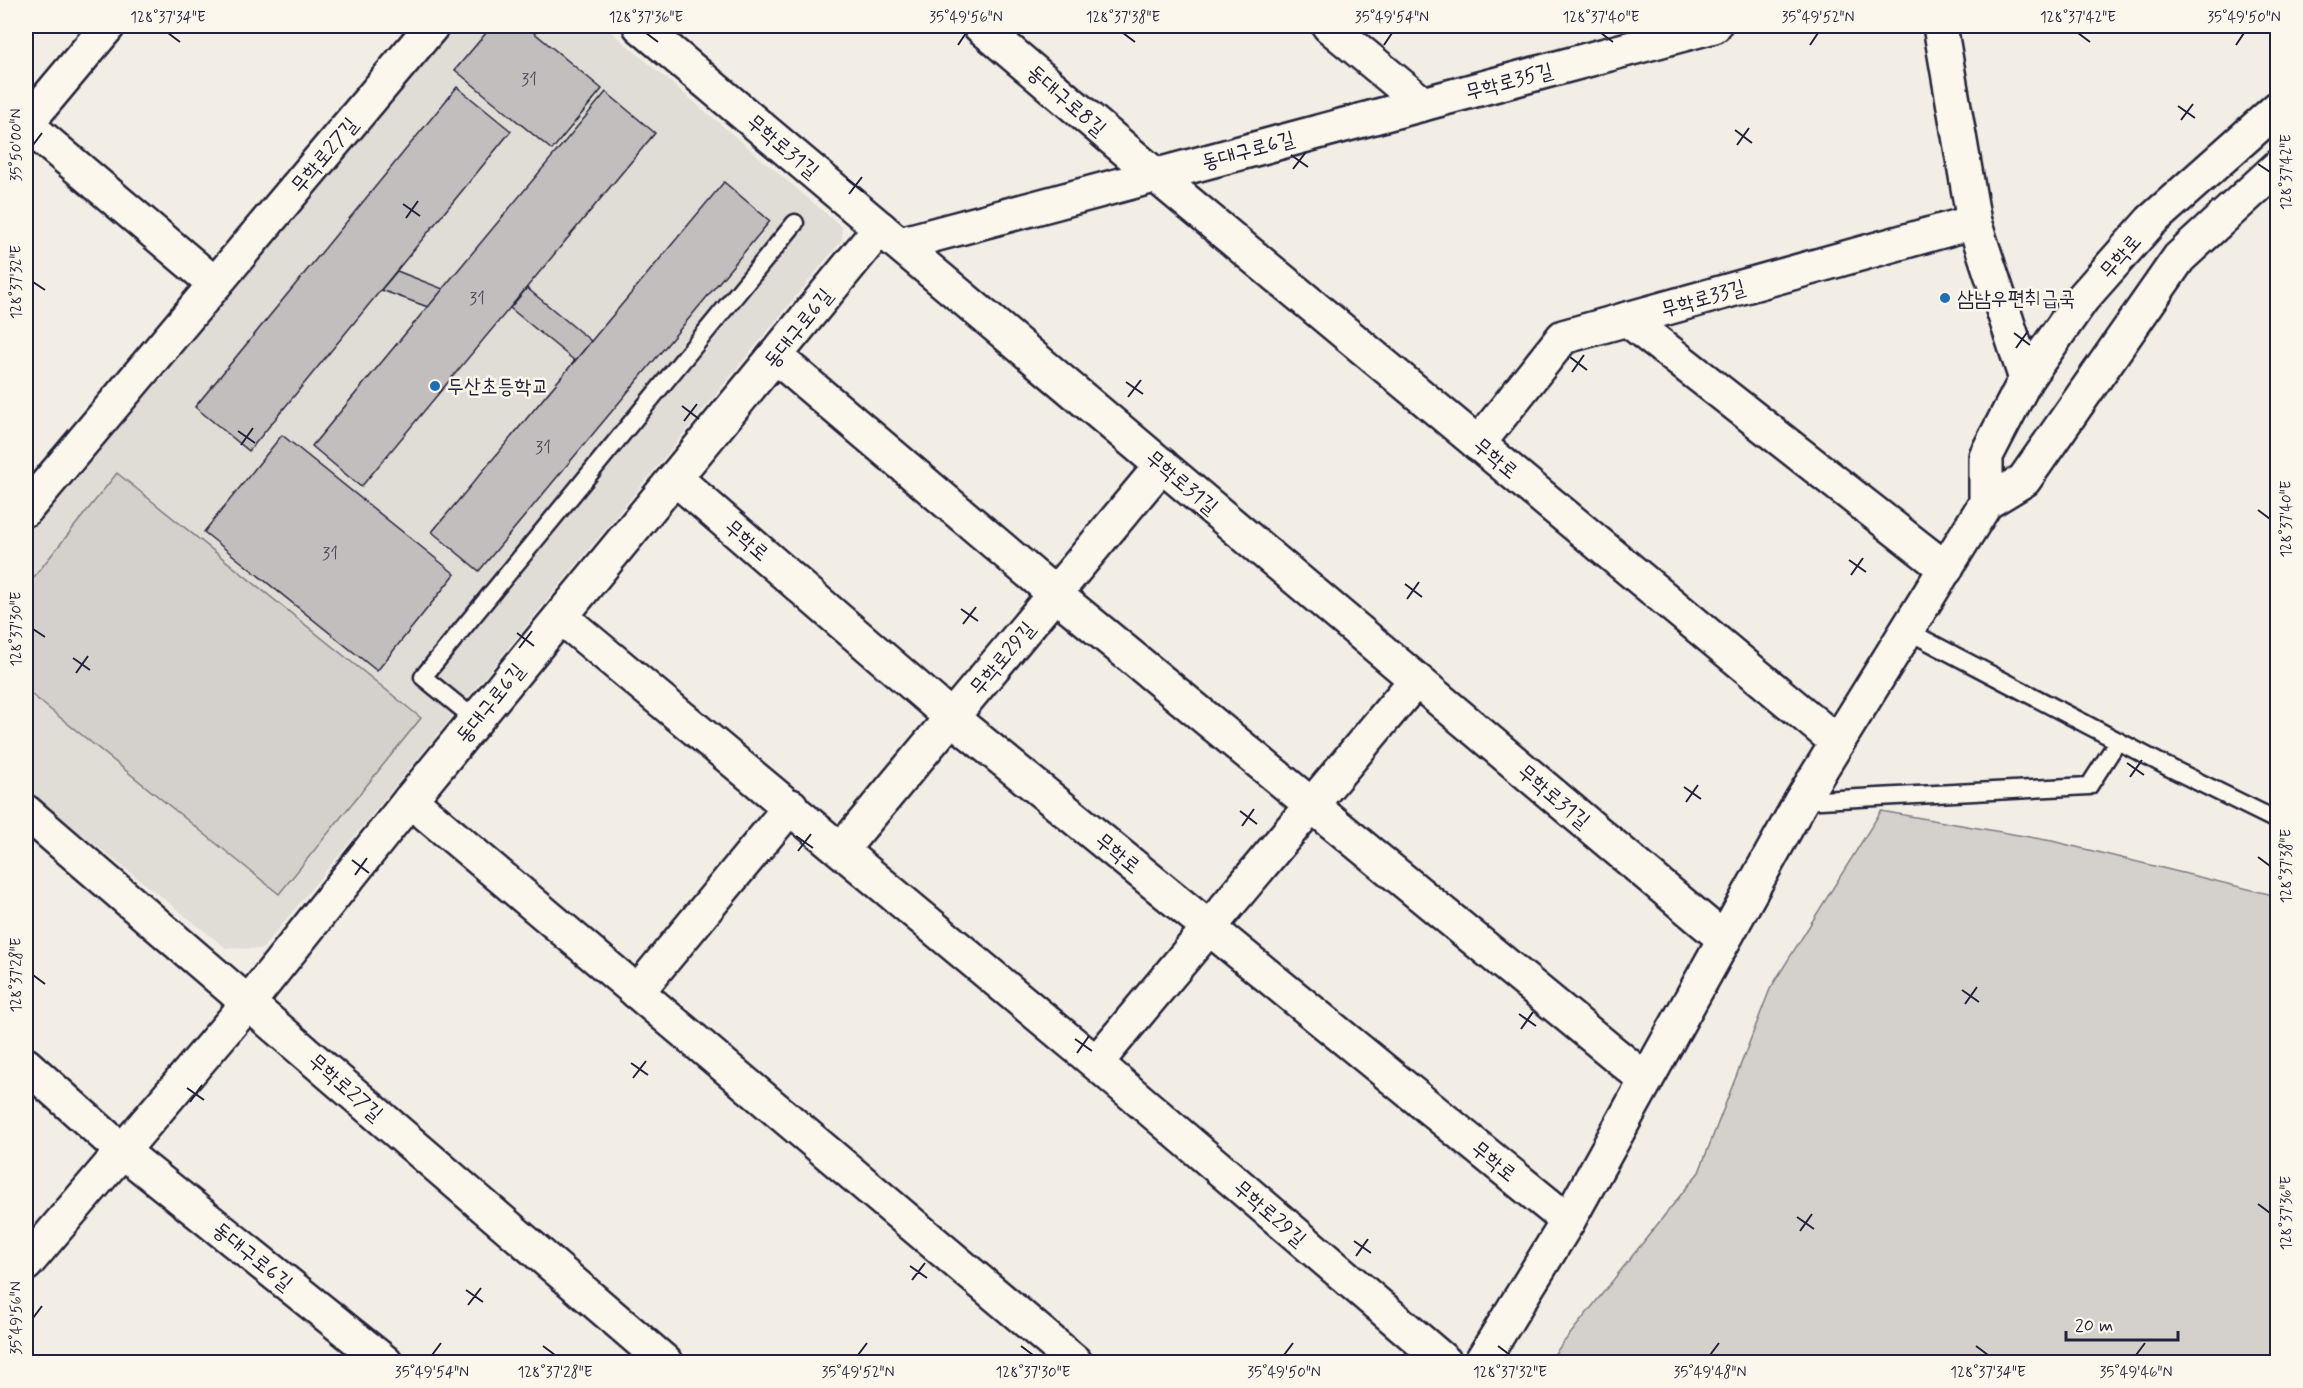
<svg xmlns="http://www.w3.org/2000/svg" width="2303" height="1388" font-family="Mynerve,'Poor Story',sans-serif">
<rect width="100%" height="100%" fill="#f2eee5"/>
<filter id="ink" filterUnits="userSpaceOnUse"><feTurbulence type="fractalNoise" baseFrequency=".0167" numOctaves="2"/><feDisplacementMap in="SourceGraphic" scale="12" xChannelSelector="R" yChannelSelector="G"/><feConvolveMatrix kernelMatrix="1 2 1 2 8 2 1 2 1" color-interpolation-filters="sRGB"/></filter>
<g filter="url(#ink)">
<polygon fill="#e0dcd6" points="448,26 604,26 842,227 842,240 262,949 226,948 26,790 26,531"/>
<g fill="#d4d1cc" stroke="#7b7a84" stroke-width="1.5">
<polygon points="117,473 421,718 279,894 26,690 26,587"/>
<polygon points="1881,811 2052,841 2277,896 2277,1362 1548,1362 1699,1172 1770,989"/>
</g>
<g fill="#c2bebe" stroke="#22223b" stroke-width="1.5">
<polygon points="492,26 526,26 602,89 552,150 455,70"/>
<polygon points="457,87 511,131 249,451 195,407"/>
<polygon points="606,92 655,133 361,487 312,446"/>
<polygon points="724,182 770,221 479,571 432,532"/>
<polygon points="397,271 443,289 428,307 381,290"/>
<polygon points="527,288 591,341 575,361 510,308"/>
<polygon points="282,435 455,574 377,671 204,532"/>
</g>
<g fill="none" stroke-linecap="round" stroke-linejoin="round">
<defs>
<g id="service">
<polyline points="1908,631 2166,766 2278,821"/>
<polyline points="476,720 423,677 795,223"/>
<polyline points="1801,801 2089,786 2118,741"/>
</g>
<g id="minor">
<polyline points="640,26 1724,939"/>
<polyline points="980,26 1154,174 1837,742"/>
<polyline points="1329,26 1423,104"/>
<polyline points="1940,26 1974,222 2026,379"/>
<polyline points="26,124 215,284"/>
<polyline points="26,124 108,26"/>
<polyline points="900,244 1714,26"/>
<polyline points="1627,319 1946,569"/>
<polyline points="775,356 1055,594 1646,1080"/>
<polyline points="1478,444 1563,337 1974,222"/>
<polyline points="675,478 952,718 1568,1221"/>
<polyline points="26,509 432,26"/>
<polyline points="561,617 1096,1063 1445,1362"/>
<polyline points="410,800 1075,1362"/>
<polyline points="26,812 665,1362"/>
<polyline points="841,850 1162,465"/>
<polyline points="637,992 791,806"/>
<polyline points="1096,1063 1416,680"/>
<polyline points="26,1065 121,1150 385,1362"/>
<polyline points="26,1264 249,1002 410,800 880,228"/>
</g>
<g id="secondary">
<polyline points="1986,503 1986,456 2026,379 2082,299 2151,221 2278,108"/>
<polyline points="1481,1362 1568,1221 1801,801 1986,503 2024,480 2179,258 2278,167"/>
</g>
</defs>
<use href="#service" stroke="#22223b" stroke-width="21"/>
<use href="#minor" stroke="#22223b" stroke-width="38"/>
<use href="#secondary" stroke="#22223b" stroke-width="38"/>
<use href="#service" stroke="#fbf7ec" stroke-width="16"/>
<use href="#minor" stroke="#fbf7ec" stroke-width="33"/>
<use href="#secondary" stroke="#fbf7ec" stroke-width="33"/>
</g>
</g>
<path fill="none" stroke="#22223b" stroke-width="2" d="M168,33L180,42M646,33L658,42M1123,33L1135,42M1601,33L1613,42M2078,33L2090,42M958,45L966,33M1384,45L1392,33M1810,45L1818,33M2236,45L2244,33M2178,106L2195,118M2181,120L2193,104M1735,130L1752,143M33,145L42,133M1737,145L1749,128M1291,155L1308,167M2258,164L2270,172M1293,169L1306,152M847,179L864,192M849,194L862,177M403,204L420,216M406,218L418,201M33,282L45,290M2014,333L2030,345M2016,348L2028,331M1570,357L1587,370M1572,372L1584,355M1126,382L1143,394M1128,397L1141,380M682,406L699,419M684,421L697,404M238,431L255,443M241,445L253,428M2258,510L2270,519M1849,560L1866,572M1851,575L1863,558M1405,584L1422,597M1407,599L1419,582M961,609L978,621M963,624L976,607M33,629L45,637M517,633L534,646M519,648L532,631M73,658L90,670M76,673L88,656M2127,763L2144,775M2130,777L2142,760M1684,787L1701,799M1686,802L1698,785M1240,811L1257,824M1242,826L1254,809M796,836L813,848M798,851L811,834M2258,857L2270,866M352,860L369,873M355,875L367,858M33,975L45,984M1962,990L1979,1002M1965,1004L1977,987M1519,1014L1536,1026M1521,1029L1533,1012M1075,1039L1092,1051M1077,1053L1089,1036M631,1063L648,1075M633,1078L646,1061M187,1088L204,1100M190,1102L202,1085M2258,1204L2270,1213M1797,1217L1814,1229M1800,1231L1812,1214M1354,1241L1371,1253M1356,1256L1368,1239M910,1266L927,1278M912,1280L925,1263M466,1290L483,1302M468,1305L481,1288M33,1318L42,1306M543,1346L555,1355M1021,1346L1033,1355M1498,1346L1510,1355M1976,1346L1988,1355M432,1355L441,1343M858,1355L867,1343M1284,1355L1293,1343M1710,1355L1719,1343M2136,1355L2145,1343"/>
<g fill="#1f6fb2" stroke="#fbf7ec" stroke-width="2">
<circle cx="1945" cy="298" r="6"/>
<circle cx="435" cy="386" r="6"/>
</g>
<g text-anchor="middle" stroke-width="5" stroke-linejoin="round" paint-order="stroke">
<g font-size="18" fill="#4a495c">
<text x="529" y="85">31</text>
<text x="477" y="304">31</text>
<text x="543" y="453">31</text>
<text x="330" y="559">31</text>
</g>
<g font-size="21" fill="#22223b" stroke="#fbf7ec">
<text transform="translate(1509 81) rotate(-15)" y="7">무학로35길</text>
<text transform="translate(1067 100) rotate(41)" y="7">동대구로8길</text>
<text transform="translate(783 146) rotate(40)" y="7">무학로31길</text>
<text transform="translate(1248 150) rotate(-15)" y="7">동대구로6길</text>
<text transform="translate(324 155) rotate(-50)" y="7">무학로27길</text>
<text transform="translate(2120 256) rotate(-49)" y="7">무학로</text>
<text transform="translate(1703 298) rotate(-16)" y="7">무학로33길</text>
<text transform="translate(798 328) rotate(-51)" y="7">동대구로6길</text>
<text transform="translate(1496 458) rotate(40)" y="7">무학로</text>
<text transform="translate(1182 482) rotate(40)" y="7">무학로31길</text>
<text transform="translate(747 540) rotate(41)" y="7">무학로</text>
<text transform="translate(1002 658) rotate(-50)" y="7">무학로29길</text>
<text transform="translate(490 703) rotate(-51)" y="7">동대구로6길</text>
<text transform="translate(1554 796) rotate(40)" y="7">무학로31길</text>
<text transform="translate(1118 853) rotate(39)" y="7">무학로</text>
<text transform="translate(346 1087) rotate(41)" y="7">무학로27길</text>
<text transform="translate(1494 1161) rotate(39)" y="7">무학로</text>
<text transform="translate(1270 1213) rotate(41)" y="7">무학로29길</text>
<text transform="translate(253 1256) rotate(39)" y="7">동대구로6길</text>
</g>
<g font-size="21" fill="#22223b" stroke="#fbf7ec" text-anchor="start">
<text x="1957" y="305">삼남우편취급국</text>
<text x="447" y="393">두산초등학교</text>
</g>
</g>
<rect width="2303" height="1388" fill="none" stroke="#fbf7ec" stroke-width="66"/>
<path d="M2066 1331v9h112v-9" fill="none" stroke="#22223b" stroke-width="3"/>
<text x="2075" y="1331" font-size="18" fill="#22223b" stroke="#fbf7ec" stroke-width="4.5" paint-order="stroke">20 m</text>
<rect x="33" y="33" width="2237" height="1322" fill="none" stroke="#22223b" stroke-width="2"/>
<g font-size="15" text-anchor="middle" fill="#22223b">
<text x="168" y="22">128°37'34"E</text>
<text x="646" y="22">128°37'36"E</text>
<text x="966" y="22">35°49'56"N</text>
<text x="1123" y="22">128°37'38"E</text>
<text x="1392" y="22">35°49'54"N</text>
<text x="1601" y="22">128°37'40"E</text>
<text x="1818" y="22">35°49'52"N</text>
<text x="2078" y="22">128°37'42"E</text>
<text x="2244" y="22">35°49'50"N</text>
<text transform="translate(16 145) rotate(-90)" y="5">35°50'00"N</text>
<text transform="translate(2286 172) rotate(-90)" y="5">128°37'42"E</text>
<text transform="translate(16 282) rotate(-90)" y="5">128°37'32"E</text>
<text transform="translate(2286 519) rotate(-90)" y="5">128°37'40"E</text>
<text transform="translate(16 629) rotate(-90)" y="5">128°37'30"E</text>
<text transform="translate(2286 866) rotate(-90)" y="5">128°37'38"E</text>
<text transform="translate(16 975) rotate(-90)" y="5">128°37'28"E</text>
<text transform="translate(2286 1213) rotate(-90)" y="5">128°37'36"E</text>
<text transform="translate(16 1318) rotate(-90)" y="5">35°49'56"N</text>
<text x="432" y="1377">35°49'54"N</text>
<text x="555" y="1377">128°37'28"E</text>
<text x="858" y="1377">35°49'52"N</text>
<text x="1033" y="1377">128°37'30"E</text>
<text x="1284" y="1377">35°49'50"N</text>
<text x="1510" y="1377">128°37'32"E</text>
<text x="1710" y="1377">35°49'48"N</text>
<text x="1988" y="1377">128°37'34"E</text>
<text x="2136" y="1377">35°49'46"N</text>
</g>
</svg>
